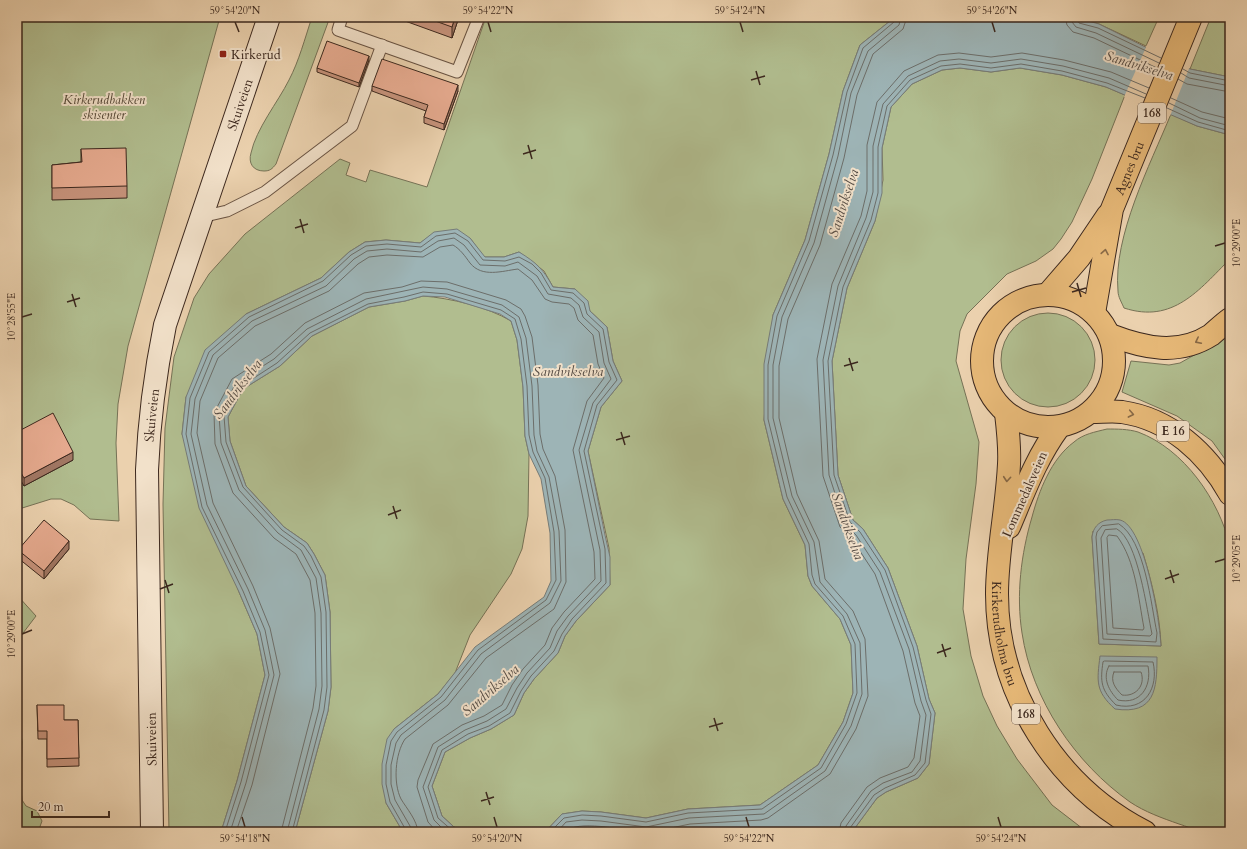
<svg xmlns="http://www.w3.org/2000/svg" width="1247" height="849" font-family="Cardo,serif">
<rect width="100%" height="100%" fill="#ebd1ae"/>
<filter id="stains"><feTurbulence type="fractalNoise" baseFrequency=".005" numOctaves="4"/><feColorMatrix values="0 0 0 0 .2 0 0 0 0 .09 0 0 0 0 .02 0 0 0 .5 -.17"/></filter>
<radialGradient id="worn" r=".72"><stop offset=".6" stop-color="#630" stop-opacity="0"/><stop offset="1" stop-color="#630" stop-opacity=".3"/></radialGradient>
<g fill="#b1bd8f" stroke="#767256" fill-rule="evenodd">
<polygon points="17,17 220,17 128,346 118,404 116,443 119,521 90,519 74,505 61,499 51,499 19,509 19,515 17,518"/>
<path d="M312,17H330L276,164C272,169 270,171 264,171C253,171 248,163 251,153C256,129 278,102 289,80C299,61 305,38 312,17Z"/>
<polygon points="486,17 895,17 860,45 843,91 829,154 805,240 773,315 764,420 783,499 805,545 808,576 812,586 840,619 851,645 853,693 843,722 818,765 760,805 688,809 646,818 601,812 582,811 562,814 545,832 463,832 454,827 442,816 432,786 445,752 470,738 491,729 514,715 524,693 534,679 558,653 565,636 576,621 610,585 609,548 588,451 601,407 622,381 613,361 607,327 590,311 575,289 553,287 544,271 519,252 504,257 484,257 470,238 434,233 420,243 386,240 365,242 349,252 321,278 246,314 186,397 182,434 239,592 257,634 265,675 237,781 221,832 169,832 163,504 165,428 174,357 194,298 209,274 245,234 340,159 350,163 346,175 366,182 370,170 427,187"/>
<polygon points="1074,17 1159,17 1146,46 1099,24"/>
<polygon points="1211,17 1230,17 1230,77 1190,69"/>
<polygon points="960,68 991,72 1020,68 1062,75 1106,87 1125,95 1092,179 1072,222 1061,239 1053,249 1036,261 1007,274 967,314 960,331 956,361 979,442 976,484 966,559 963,609 971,656 983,696 997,726 1017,759 1052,805 1087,832 852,832 877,798 886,792 918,778 929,764 935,713 929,699 917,646 888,568 863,529 853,520 838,475 832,361 847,288 875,221 883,180 882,148 891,107 912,84 942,70"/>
<path d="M1171,114L1197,126L1230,135V259C1199,290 1173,324 1124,308C1122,303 1118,297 1118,291C1113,236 1150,165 1171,114Z"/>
<path d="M423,296C450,298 488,307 511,321L517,340L523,387L525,436L529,454L528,516L522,549L511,574L470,635L455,673L438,694L394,729L386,803L403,832H295L328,711L331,687L330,612L325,575L314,554L307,543L284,527L246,486L230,441L228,417L243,389L280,366L312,336L369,307L405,301Z"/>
<circle cx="1048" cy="360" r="47"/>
<polygon points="1230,335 1230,466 1212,441 1177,416 1122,392 1131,361 1169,365 1180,363"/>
<path d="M1107,429C1117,429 1128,429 1138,432C1184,449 1219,500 1230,546V774L1226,832C1218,832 1209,833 1202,832C1194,830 1186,826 1179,824C1162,818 1145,812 1130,802C1075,763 1032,700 1022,633C1016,595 1021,554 1032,517C1039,491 1051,459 1074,442C1083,434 1095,432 1107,429ZM1093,531L1143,553C1152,583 1160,615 1161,646L1099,644L1092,537Z"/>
<polygon points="17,595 36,616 17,641"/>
<polygon points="17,700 22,742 21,788 22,800 26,806 37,811 42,821 38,832 17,832"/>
</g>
<g fill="#9db4b6" stroke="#767c79">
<polygon points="895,17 1074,17 1099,24 1190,69 1230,77 1230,135 1197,126 1106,87 1062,75 1020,68 991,72 960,68 942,70 912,84 891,107 882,148 882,193 875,221 847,288 832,361 838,475 853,520 863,529 888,568 917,646 929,699 935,713 929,764 918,778 886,792 877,798 852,832 545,832 562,814 582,811 601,812 646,818 688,809 760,805 818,765 843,722 853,693 851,645 840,619 812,586 808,576 805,545 783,499 764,420 764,364 773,315 805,240 829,154 843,91 860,45"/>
<path d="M457,229L470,238L485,257H504L519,252C537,263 543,269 553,287L575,289L588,301L590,311L607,327L613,361L622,381L601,407L588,451L605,535L610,557V585L576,621L565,636L558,653L534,679L524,693L514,715L491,729L470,738L445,752L432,786L442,816L454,827L463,832H403L386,803L382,784V764L387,739L394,729L438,694L475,647L544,597L551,581L550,533L541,479L529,454L525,436L523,387L517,340L511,321L500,314L445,297L423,296L405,301L369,307L312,336L280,366L243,389L228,417L230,441L246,486L284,527L307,543L314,554L325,575L330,612L331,687L328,711L295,832H221L237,781L265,675L257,634L239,592L199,508L182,434L186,397L205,350L246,314L321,278L349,252L365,242L386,240L420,243L434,232Z"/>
<path d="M1107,520C1111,520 1116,519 1120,520C1145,526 1160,623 1161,646L1099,644L1092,537C1093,528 1098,522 1107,520Z"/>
<path d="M1100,656L1157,657C1157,689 1155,715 1115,709C1095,691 1097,681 1100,656Z"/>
</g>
<polygon fill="#ebd1ae" points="1147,45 1190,66 1170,116 1124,97"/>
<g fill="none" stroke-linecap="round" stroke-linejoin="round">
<g stroke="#6c6e6a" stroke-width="1">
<polyline points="1065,17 1067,25 1073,32 1094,38 1157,68"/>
<polyline points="1071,17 1072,22 1076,27 1096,33 1159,63"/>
<polyline points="1076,17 1079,23 1098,28 1161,58"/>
<polyline points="1183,69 1190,73 1230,81"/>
<polyline points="1181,73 1189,78 1230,86"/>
<polyline points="1178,79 1187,84 1230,92"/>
<polyline points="1171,98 1202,112 1230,119"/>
<polyline points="1169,103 1200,118 1230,126"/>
<polyline points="1167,108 1198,122 1230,131"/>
<path d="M1119,524C1145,540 1151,605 1157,633L1156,642L1103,639L1096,537L1097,532L1102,526Z"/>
<path d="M1117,529C1138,540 1147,611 1152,634L1150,636L1107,634L1101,538L1105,530Z"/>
<path d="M1109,535L1117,536C1136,562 1138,597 1144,628L1143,630L1113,628L1107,538Z"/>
<path d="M1105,661L1153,662C1159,688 1145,712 1116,705C1101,690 1100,682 1103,662Z"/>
<path d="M1109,666H1148C1152,687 1140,705 1118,700C1109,691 1102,678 1109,666Z"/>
<path d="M1114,672H1141C1146,686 1135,697 1122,695C1115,688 1110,681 1114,672Z"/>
<polyline points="225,832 241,782 269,675 260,632 243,591 202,507 186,434 190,398 209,352 249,317 323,281 351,255 366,246 387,244 421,247 436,236 455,233 468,241 483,260 505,261 519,257 532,264 541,273 551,290 573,293 584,303 587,314 603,329 609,362 617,380 597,405 584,451 605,549 606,583 572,619 562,634 554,651 531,676 521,691 510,713 489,726 468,734 442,750 428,787 438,818 454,832"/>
<polyline points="230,832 246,783 274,675 265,630 248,589 207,505 191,434 195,399 213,355 252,321 326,286 354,259 367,251 387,249 421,252 438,241 454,238 464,245 480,265 505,266 518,262 537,276 548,294 571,298 579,305 583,317 599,332 604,363 611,379 593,403 579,450 600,550 601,581 568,616 557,631 550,648 527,673 517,688 506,709 487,721 465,730 438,747 423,787 434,820 446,832"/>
<path d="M236,832L252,785L280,674L270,628L253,586L213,503L197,433L200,401L218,358L255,326L329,291L358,264L369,257L387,255L423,257L440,247L453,245C460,249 465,256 470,263C482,278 502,271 518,269L532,280L545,299L552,302L569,304L574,308L578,320L593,335L598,364L604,378L587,401L573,450L594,552L595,579L564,612L552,628L545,645L523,669L512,685L502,705L484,716L462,725L433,744L418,780L417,787L428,822L437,832"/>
<path d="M281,832L313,708L316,686L315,613L310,580L296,554L274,538L233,493L215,444L214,413L232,379L271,354L305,323L364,293L402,287L421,281L447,282L506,300L521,309L525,316L532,337L538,385L540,434L543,449L555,476L565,530L566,582L554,609L486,658L448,705L405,739C395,754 393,783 401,799C407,809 417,820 418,832"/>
<polyline points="287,832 319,709 322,686 321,613 316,578 301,550 278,533 239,490 221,443 219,415 236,383 274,359 307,329 366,299 423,287 447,289 502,305 519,317 526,338 532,386 534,435 537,451 549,477 559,531 561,581 550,603 481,654 445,700 401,735 396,743 391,765 391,784 395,800 410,826 412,832"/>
<polyline points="292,832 324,710 327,687 326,612 321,577 311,556 304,546 282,530 243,487 226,442 224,416 240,387 277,363 310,333 368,304 404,297 423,292 447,294 501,310 515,319 521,339 527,386 529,435 533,452 545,478 554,532 556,580 546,600 478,650 441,697 397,732 391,741 386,765 386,784 390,802 407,832"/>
<polyline points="550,832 564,818 582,815 601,816 646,822 688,813 762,809 821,768 846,724 857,693 855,644 843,616 815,584 812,575 809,544 787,497 768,419 768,365 777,316 809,241 833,155 847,92 863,48 894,22 896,17"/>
<polyline points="557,832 566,822 582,820 601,821 646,827 689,818 764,814 825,771 851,726 862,694 860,643 847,614 820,582 814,542 792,496 773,418 773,365 782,317 814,243 838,156 851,93 868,51 899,25 901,17"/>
<path d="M565,832C577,819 622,830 639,832"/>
<polyline points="652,832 690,824 761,820 768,818 830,774 856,729 868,696 865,639 853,611 825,579 819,541 797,494 779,418 779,366 788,319 820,245 844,158 857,95 873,54 903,29 907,17"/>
<polyline points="839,832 841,823 867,787 880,778 908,767 914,758 920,716 915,703 903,651 875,574 852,539 840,527 823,476 817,359 832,284 861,216 867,191 867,145 877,102 904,71 938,55 959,53 991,57 1022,53 1064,60 1111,72 1149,88"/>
<polyline points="845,832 846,826 871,791 883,783 912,772 920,761 926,715 921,701 909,649 880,572 856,535 845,524 829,475 823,360 838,286 866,218 873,192 873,146 883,104 908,76 940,61 959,59 991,63 1021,59 1063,66 1109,78 1146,94"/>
<polyline points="850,832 850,828 874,795 885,788 915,775 925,763 931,714 926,700 913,647 885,570 860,532 850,522 834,475 828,361 843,287 871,220 878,193 878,147 887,106 910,80 941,66 960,64 991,68 1021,64 1062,71 1107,83 1145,98"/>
</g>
<defs>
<g id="service">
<polyline points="342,17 338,30 457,72 479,17"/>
<polyline points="201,217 227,211 265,192 352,126 382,45"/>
</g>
<g id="secondary">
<path id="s1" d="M152,832L147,470C149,421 155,374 165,325L269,17"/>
</g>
<g id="primary">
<circle cx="1048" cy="361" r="66"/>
<polyline points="1047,295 1079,258 1108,215"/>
<path id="s2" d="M1094,313L1112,209L1191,17"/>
<path id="s3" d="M1006,413C1008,430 1010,447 1009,464C1007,508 997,551 997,594C997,694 1057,787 1145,832"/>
<path d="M1009,527C1024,492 1036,458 1059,427"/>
</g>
<g id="motorway">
<path d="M1110,335C1144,348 1178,356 1211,335C1217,330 1223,324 1230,319"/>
<path d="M1092,412C1102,412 1113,411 1122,412C1170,419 1207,453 1230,494"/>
</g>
</defs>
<use href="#service" stroke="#685242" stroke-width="13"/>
<use href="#secondary" stroke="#3c281e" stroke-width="24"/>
<use href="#primary" stroke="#3c281e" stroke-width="24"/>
<use href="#motorway" stroke="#3c281e" stroke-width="24"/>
<use href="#service" stroke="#f2e1ca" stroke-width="11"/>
<use href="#secondary" stroke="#f2e1ca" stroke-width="22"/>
<use href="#primary" stroke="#e6b877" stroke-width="22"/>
<use href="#motorway" stroke="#e6b877" stroke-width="22"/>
</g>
<g fill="#c7937c" stroke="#3c281e">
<polygon points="394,17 459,17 452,38"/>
<polygon points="369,60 359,87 317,72 317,68"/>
<polygon points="372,86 458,91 444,130 424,123 424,117 426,111 372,91"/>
<polygon points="81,149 127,186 127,198 52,200 52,165 81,162"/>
<polygon points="17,432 73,460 24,486 17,474"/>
<polygon points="69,549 44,579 18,558 18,550"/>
<polygon points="37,705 64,720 78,720 79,766 47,767 47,739 38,739"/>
</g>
<g fill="#a27865" stroke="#3c281e">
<polygon points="455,17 459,17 452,38 452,27"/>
<polygon points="369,56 369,60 359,87 359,83"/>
<polygon points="458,85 458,91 444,130 444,124"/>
<polygon points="73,452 73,460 24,486 24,478"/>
<polygon points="69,541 69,549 44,579 44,571"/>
</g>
<g fill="#e7ab90" stroke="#3c281e">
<polygon points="424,17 455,17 452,27"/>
<polygon points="327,41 369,56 359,83 317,68"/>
<polygon points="382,59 458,85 444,124 424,117 428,105 372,86"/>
<polygon points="126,148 127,186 52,188 52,165 82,162 81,149"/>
<polygon points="53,413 73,452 24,478 17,466 17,432"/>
<polygon points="44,520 69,541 44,571 18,550"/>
<polygon points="37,705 64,705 64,720 78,720 79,758 47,759 47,731 38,731"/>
</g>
<defs><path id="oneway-chevron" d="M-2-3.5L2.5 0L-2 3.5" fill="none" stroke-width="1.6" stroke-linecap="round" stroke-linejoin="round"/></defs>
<g stroke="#886946">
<use href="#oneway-chevron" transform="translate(1105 252) rotate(-80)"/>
<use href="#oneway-chevron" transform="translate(1198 341) rotate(153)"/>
<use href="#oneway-chevron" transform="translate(1131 414) rotate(11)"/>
<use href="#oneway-chevron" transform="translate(1007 479) rotate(95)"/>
</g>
<path fill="none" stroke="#3c281e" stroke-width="1.5" d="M235,22L239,32M488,22L491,32M740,22L743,32M992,22L995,32M756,71L760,85M751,80L765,76M528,145L532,159M523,154L536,150M300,219L304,233M295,228L308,224M1215,246L1225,243M1077,283L1081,297M1072,292L1086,288M72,294L76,307M67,302L80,298M22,317L32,314M849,358L853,371M844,366L858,362M621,432L625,445M616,440L630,436M393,506L397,519M388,515L401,510M1215,562L1225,559M1170,570L1174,583M1165,579L1179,574M165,580L169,593M160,589L173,584M22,634L32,630M942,644L946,657M937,653L951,648M714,718L718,731M709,727L723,723M486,792L490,805M481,801L494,797M242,817L245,827M494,817L497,827M746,817L749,827M998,817L1001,827"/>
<rect fill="#8f2418" stroke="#f2e1ca" stroke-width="1.5" x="219" y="50" width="8" height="8" rx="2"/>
<g text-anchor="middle" stroke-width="4" stroke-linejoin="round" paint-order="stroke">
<g fill="#f2e1ca" stroke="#736052" stroke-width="1">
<rect x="1138" y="103" width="28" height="20" rx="3"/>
<rect x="1157" y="421" width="32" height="20" rx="3"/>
<rect x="1012" y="704" width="28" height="20" rx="3"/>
</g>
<g font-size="12" font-weight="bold" fill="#3c281e">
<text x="1152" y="117">168</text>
<text x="1173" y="435">E 16</text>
<text x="1026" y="718">168</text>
</g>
<g font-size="13" fill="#3c281e" stroke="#f2e1ca" text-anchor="start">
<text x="231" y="59">Kirkerud</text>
</g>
<g font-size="13" font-style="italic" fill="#534635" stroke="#f2e1ca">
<text x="104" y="104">Kirkerudbakken<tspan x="104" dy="15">skisenter</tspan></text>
</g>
<g font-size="13" fill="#3c281e" stroke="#f2e1ca">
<text dy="5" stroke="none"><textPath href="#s1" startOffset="741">Skuiveien</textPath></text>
<text dy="5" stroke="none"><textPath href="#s2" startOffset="150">Agnes bru</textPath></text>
<text dy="5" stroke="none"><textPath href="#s1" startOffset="417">Skuiveien</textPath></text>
<text transform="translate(1024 494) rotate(-66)" y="5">Lommedalsveien</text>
<text dy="5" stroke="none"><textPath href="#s3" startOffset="222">Kirkerudholma bru</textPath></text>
<text transform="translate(151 739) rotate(-91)" y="5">Skuiveien</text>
</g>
<g font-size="14" font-style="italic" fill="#544b44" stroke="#f2e1ca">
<text transform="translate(1139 65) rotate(17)" y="5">Sandvikselva</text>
<text transform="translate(843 203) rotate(-72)" y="5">Sandvikselva</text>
<text x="568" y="376">Sandvikselva</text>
<text transform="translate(237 389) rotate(-53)" y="5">Sandvikselva</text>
<text transform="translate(848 526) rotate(70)" y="5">Sandvikselva</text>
<text transform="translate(490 690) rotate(-41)" y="5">Sandvikselva</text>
</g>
</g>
<rect width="1247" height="849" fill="none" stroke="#ebd1ae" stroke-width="44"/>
<path d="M32 811v6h77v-6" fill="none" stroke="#3c281e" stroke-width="2"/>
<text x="38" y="811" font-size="12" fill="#3c281e" stroke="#f2e1ca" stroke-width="3" paint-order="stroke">20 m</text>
<rect x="22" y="22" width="1203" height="805" fill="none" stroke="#3c281e" stroke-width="1.5"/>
<g font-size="10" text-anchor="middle" fill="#3c281e">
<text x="235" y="14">59°54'20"N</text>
<text x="488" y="14">59°54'22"N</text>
<text x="740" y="14">59°54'24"N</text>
<text x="992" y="14">59°54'26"N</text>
<text transform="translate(1236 243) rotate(-90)" y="4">10°29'00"E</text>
<text transform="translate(11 317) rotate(-90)" y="4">10°28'55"E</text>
<text transform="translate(1236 559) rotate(-90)" y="4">10°29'05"E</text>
<text transform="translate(11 634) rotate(-90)" y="4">10°29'00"E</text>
<text x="245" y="842">59°54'18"N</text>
<text x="497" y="842">59°54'20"N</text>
<text x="749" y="842">59°54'22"N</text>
<text x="1001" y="842">59°54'24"N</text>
</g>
<rect width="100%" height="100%" filter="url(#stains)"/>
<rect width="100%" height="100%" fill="url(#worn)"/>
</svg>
